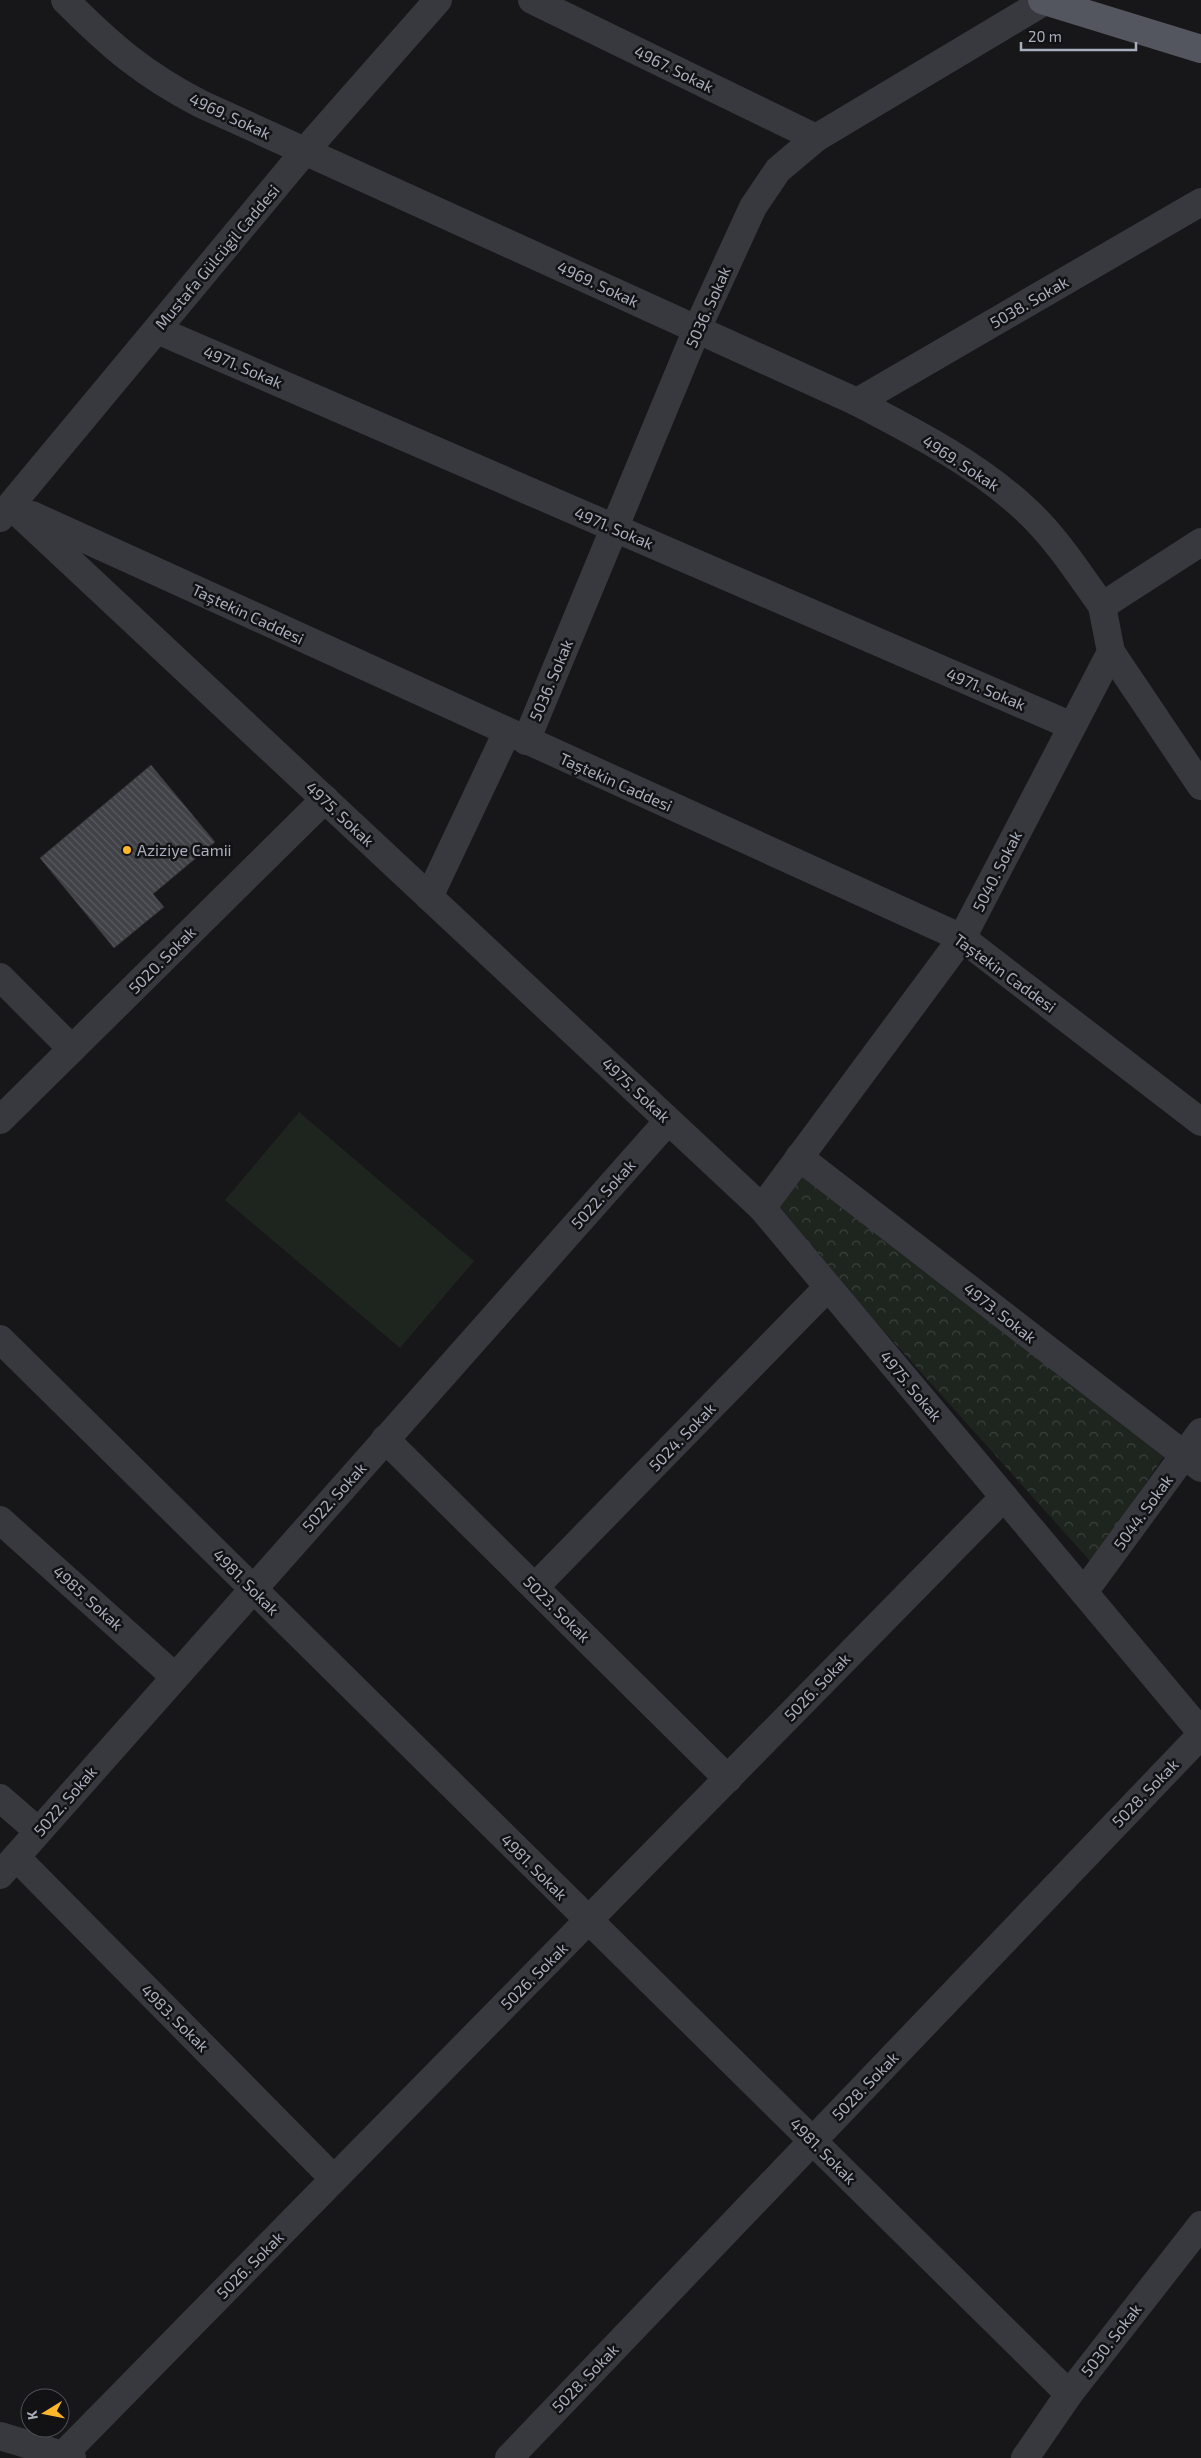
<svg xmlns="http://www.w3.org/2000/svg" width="1201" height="2458" font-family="'Exo 2',sans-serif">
<defs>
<pattern id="park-crowns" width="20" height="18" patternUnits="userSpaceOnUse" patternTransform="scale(1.25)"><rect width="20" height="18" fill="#1d251e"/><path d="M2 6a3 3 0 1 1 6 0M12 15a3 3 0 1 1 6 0" fill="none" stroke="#3b423d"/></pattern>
<pattern id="building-back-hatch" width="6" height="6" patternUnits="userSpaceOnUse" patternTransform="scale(1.25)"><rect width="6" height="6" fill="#414247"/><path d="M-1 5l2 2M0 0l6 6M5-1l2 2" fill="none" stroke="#5a5b60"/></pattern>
</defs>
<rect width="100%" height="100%" fill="#17171a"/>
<polygon fill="url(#park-crowns)" points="799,1174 1165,1455 1091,1562 771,1205"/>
<polygon fill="#1d251e" points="299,1112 474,1261 400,1348 225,1200"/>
<polygon fill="url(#building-back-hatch)" stroke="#313136" points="151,765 215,842 153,894 164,907 114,948 40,858"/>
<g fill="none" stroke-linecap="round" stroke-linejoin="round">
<g stroke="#38393f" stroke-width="28">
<path d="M65,0C111,46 143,74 201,104L857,402C916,433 975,463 1024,508C1055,536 1078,572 1102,606"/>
<polyline points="532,0 816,138"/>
<polyline points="157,330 1072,726"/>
<polyline points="857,402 1201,202"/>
<polyline points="11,506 762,1208 1201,1732"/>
<polyline points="32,515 962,938 1201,1122"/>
<polyline points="0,518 305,151 438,0"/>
<polyline points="1111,652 1201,786"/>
<polyline points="526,741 697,329 753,207 778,170 816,138 1045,1"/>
<polyline points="429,897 507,732"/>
<polyline points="0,977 72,1049"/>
<polyline points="0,1120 325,799"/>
<polyline points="799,1157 1201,1468"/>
<polyline points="762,1208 962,938 1111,652 1102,606 1201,542"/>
<polyline points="0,1339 1069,2394"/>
<polyline points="385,1439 728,1779"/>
<polyline points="0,1520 175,1677"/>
<polyline points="535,1587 828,1287"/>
<polyline points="1084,1592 1201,1432"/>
<polyline points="0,1798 38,1831"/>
<polyline points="16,1857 334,2179"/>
<polyline points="0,1875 668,1121"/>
<polyline points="0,2436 72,2458"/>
<polyline points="63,2455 1004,1497"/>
<polyline points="509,2458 1201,1735"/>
<polyline points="1025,2458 1069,2394 1201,2225"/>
</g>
<polyline stroke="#54565f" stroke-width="28" points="1042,0 1201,49"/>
</g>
<circle fill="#ffb72a" stroke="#121215" stroke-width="2" cx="127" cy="850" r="5"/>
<g text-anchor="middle" stroke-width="5" stroke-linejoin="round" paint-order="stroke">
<g font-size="16" fill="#a8aebb" stroke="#121215">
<text transform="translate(674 69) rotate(26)" y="6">4967. Sokak</text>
<text transform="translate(230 116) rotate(25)" y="6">4969. Sokak</text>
<text transform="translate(217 257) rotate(-50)" y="6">Mustafa Gülcügil Caddesi</text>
<text transform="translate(598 284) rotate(25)" y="6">4969. Sokak</text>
<text transform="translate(1029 302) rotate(-30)" y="6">5038. Sokak</text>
<text transform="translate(708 307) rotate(-66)" y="6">5036. Sokak</text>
<text transform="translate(243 367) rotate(23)" y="6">4971. Sokak</text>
<text transform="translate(961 463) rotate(33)" y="6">4969. Sokak</text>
<text transform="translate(614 528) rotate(23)" y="6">4971. Sokak</text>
<text transform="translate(248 614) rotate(25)" y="6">Taştekin Caddesi</text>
<text transform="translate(551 680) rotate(-67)" y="6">5036. Sokak</text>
<text transform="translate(986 689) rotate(23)" y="6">4971. Sokak</text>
<text transform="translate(616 782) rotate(24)" y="6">Taştekin Caddesi</text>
<text transform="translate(340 814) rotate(43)" y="6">4975. Sokak</text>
<text transform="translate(997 871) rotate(-63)" y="6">5040. Sokak</text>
<text transform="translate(162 960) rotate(-45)" y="6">5020. Sokak</text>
<text transform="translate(1005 973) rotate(36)" y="6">Taştekin Caddesi</text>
<text transform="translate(636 1090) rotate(43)" y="6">4975. Sokak</text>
<text transform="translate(603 1194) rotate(-48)" y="6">5022. Sokak</text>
<text transform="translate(1000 1313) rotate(38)" y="6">4973. Sokak</text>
<text transform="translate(911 1386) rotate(50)" y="6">4975. Sokak</text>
<text transform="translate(682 1437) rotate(-46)" y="6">5024. Sokak</text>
<text transform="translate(334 1497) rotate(-48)" y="6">5022. Sokak</text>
<text transform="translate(1143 1512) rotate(-54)" y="6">5044. Sokak</text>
<text transform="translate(246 1582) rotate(45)" y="6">4981. Sokak</text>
<text transform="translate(88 1598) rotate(42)" y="6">4985. Sokak</text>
<text transform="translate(557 1609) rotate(45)" y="6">5023. Sokak</text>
<text transform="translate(817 1687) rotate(-46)" y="6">5026. Sokak</text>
<text transform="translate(1145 1793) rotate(-46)" y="6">5028. Sokak</text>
<text transform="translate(65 1801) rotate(-49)" y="6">5022. Sokak</text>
<text transform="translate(534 1867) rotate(45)" y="6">4981. Sokak</text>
<text transform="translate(534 1976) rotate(-45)" y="6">5026. Sokak</text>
<text transform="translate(175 2018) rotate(45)" y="6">4983. Sokak</text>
<text transform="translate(865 2086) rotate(-46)" y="6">5028. Sokak</text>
<text transform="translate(823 2151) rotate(45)" y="6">4981. Sokak</text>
<text transform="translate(250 2265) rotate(-45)" y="6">5026. Sokak</text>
<text transform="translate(1111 2340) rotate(-52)" y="6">5030. Sokak</text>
<text transform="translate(585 2378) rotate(-46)" y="6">5028. Sokak</text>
</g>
<g font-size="16" fill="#a8aebb" stroke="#121215" text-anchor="start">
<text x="137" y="856">Aziziye Camii</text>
</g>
</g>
<g transform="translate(45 2413) rotate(260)"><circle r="24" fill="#121215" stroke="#4e5057"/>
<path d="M0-4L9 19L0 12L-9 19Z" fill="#ffb72a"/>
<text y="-8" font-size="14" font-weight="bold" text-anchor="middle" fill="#a8aebb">K</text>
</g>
<path d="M1021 42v8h115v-8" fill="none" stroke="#a8aebb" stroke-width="2.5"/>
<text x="1028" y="42" font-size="15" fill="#a8aebb" stroke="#121215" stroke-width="4" paint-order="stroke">20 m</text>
</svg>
